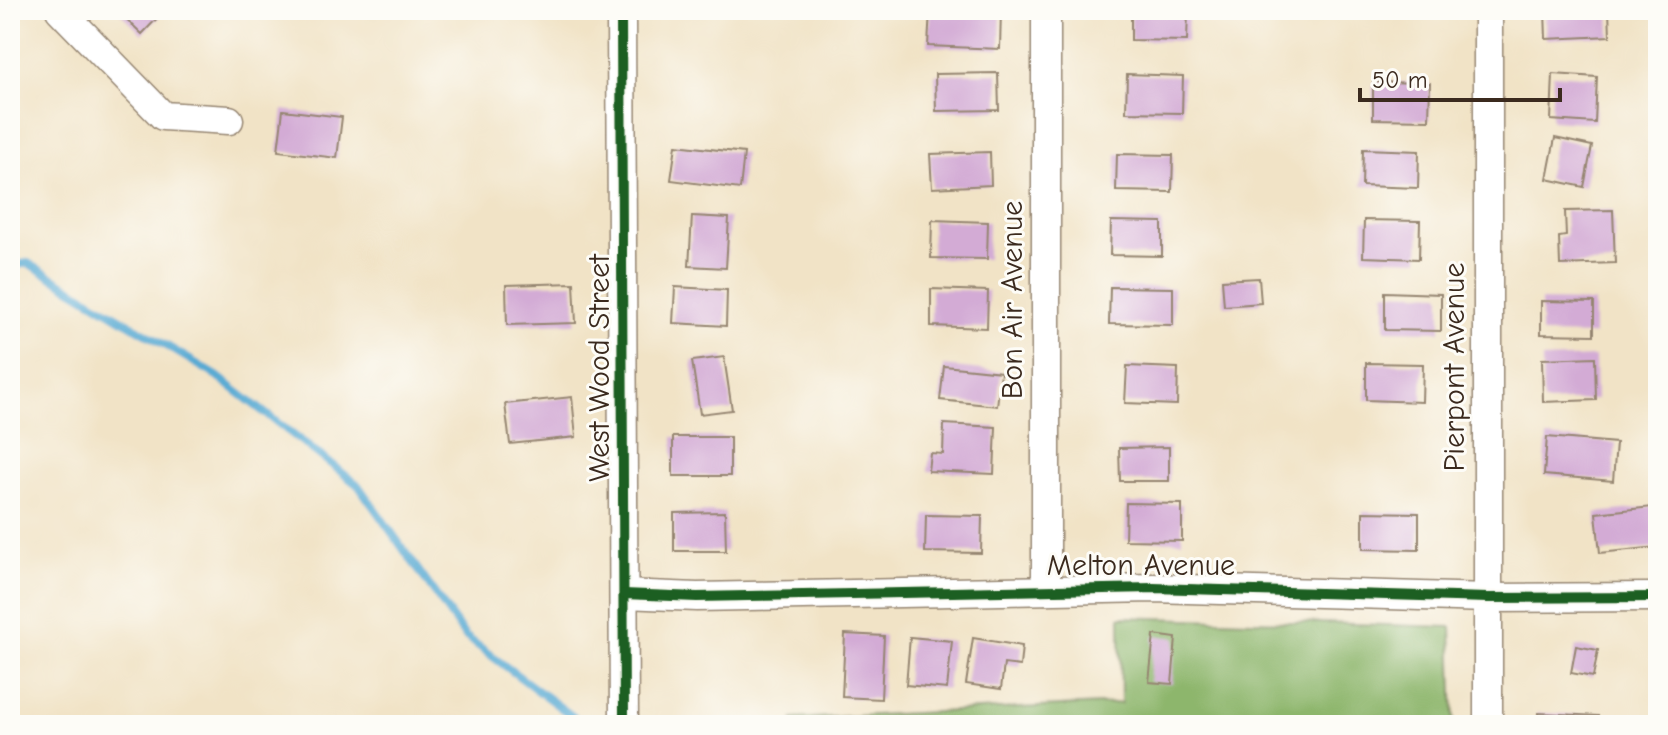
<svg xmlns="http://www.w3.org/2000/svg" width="1668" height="735" font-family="'Comic Neue',sans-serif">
<rect width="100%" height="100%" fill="#fdfcf7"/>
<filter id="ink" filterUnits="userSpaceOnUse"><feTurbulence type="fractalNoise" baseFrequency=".0125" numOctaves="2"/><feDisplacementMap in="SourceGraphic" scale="16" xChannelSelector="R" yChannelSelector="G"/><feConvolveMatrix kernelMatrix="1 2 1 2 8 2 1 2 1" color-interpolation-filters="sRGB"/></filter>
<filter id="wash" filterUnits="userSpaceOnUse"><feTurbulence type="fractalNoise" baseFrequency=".006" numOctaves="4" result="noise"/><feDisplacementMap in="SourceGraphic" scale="32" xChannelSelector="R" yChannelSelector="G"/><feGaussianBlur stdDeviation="1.8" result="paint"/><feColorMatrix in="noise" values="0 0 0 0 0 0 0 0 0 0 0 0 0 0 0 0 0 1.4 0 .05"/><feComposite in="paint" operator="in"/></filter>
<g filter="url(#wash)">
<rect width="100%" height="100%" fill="#f1e3c6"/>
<polygon fill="#8db66c" stroke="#647045" stroke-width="2" points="1120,617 1451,627 1454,725 793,725 793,719 1121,703"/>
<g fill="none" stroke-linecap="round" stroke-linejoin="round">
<polyline stroke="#58aad3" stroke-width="8" points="10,266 28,263 217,376 358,485 465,636 584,725"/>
</g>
<g id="blocks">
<g fill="#d3abd5">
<polygon points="117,10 165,10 142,34"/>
<polygon points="930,10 1001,10 1000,49 928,46"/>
<polygon points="1131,10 1188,10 1187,41 1131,40"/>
<polygon points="1545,10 1609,10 1610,36 1546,39"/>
<polygon points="998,73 999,110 936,111 935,74"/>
<polygon points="1127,74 1183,76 1182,113 1126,112"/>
<polygon points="1553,74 1597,77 1595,123 1551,120"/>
<polygon points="1373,82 1430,83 1429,120 1373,119"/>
<polygon points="283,110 342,117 337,158 278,151"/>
<polygon points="1555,138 1592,146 1584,187 1547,179"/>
<polygon points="676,145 744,153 740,189 671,180"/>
<polygon points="1363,149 1419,151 1418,188 1362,186"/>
<polygon points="990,152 991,185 932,188 930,154"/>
<polygon points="1117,154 1173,155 1172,192 1116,191"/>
<polygon points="1613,210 1615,263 1560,265 1559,237 1566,236 1565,211"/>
<polygon points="692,216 729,218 726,268 689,266"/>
<polygon points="932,220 988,222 987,259 931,258"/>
<polygon points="1364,220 1420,221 1419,259 1363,257"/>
<polygon points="1111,221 1162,222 1162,256 1110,255"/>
<polygon points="1259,278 1261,303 1224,306 1222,280"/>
<polygon points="574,283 576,323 507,325 506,285"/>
<polygon points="675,287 727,290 726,326 673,323"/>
<polygon points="1110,287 1173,288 1173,325 1109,324"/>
<polygon points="931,289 988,291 987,328 931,326"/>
<polygon points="1385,292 1441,294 1441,331 1385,330"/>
<polygon points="1541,301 1594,302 1594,335 1541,334"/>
<polygon points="724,357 732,410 700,414 692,361"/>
<polygon points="1595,357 1596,400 1543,402 1542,359"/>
<polygon points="1366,363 1423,364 1422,402 1366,400"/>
<polygon points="944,366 1001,372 997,406 940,400"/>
<polygon points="1127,366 1178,368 1177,405 1125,403"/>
<polygon points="572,397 576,437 510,444 505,404"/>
<polygon points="944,424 996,427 994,474 928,471 930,453 943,454"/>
<rect x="673" y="437" width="57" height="39"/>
<polygon points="1547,437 1616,443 1613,481 1544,475"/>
<polygon points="1169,447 1169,481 1120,481 1119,448"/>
<polygon points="1126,503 1182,504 1182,541 1125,540"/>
<polygon points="1652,507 1657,547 1600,553 1596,513"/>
<polygon points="725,512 726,551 674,551 674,513"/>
<polygon points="1363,512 1419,513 1419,550 1363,549"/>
<polygon points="926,515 982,516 981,553 925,552"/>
<polygon points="845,634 884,636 881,699 842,697"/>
<polygon points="1154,635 1176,638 1172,684 1149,682"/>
<polygon points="910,637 952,641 947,689 906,685"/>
<polygon points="973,638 1022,646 1020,666 1004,664 1001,689 966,684"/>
<polygon points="1576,646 1598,650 1593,677 1571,673"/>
<polygon points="1538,713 1598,716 1597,725 1537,725"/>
</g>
</g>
</g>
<g filter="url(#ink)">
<use href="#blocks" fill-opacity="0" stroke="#968672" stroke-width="2"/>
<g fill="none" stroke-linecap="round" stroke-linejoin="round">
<defs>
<g id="minor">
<polyline points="60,10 163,116 229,120"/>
<polyline points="621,10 624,725"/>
<polyline points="1046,10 1046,590"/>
<polyline points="624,594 697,597 1153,588 1488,598 1658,597"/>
<polyline points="1488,725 1488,10"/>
</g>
</defs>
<use href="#minor" stroke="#968672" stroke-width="31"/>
<use href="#minor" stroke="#fff" stroke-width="28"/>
<defs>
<g id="cycleway">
<polyline points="621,10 624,725"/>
<polyline points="624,594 697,597 1153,588 1488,598 1658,597"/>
</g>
</defs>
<use href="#cycleway" stroke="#fdfcf7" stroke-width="15"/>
<use href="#cycleway" stroke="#1b5e20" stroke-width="10"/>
</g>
</g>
<g text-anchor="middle" stroke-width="6" stroke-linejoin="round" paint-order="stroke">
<g font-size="30" fill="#3b2a1e" stroke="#fdfcf7">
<text transform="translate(1012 300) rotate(-90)" y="10">Bon Air Avenue</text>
<text transform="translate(1454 367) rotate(-90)" y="10">Pierpont Avenue</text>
<text transform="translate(599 368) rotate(-90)" y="10">West Wood Street</text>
<text x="1141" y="575">Melton Avenue</text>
</g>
</g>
<rect width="1668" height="735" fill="none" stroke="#fdfcf7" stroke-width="40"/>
<path d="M1360 88v12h200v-12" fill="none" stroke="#3b2a1e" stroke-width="4"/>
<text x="1372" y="88" font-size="24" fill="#3b2a1e" stroke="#fdfcf7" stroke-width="6" paint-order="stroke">50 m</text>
</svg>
